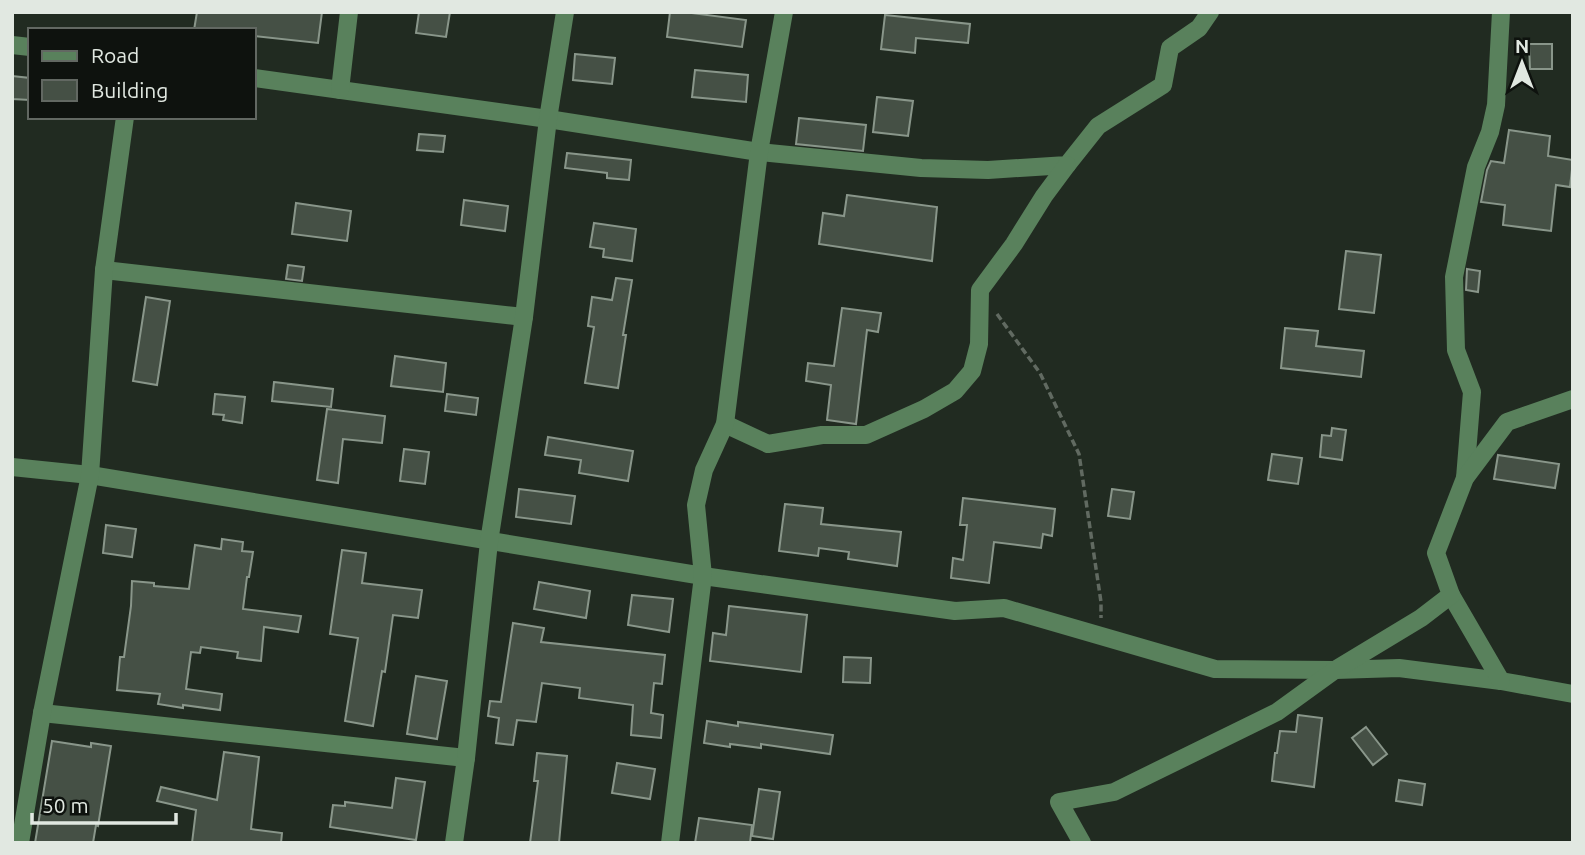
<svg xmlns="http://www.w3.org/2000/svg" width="1585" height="855" font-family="Ubuntu,sans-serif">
<rect width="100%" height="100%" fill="#212b21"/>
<g fill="#455045" stroke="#89968a" stroke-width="2">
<polygon points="197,12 322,12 318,43 254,36 254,30 194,30"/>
<polygon points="419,12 450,12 446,37 416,33"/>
<polygon points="670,12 684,12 746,20 742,47 667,37"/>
<polygon points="885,15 970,24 968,43 916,38 915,53 881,49"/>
<polygon points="1529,44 1552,44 1552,69 1530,69"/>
<polygon points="575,54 615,58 612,84 573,80"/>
<polygon points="695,70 748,75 746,102 692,97"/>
<polygon points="12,76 30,78 30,100 12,99"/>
<polygon points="877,97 913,101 908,136 873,132"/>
<polygon points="799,118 866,125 863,151 796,144"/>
<polygon points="1509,130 1550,136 1548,156 1573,160 1570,187 1556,185 1551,231 1503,225 1505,205 1481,202 1487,170 1491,161 1504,163"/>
<polygon points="419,134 445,136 443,152 417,150"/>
<polygon points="567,153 631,160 629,180 607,178 607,173 565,168"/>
<polygon points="847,195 937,207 932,261 819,244 823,213 844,216"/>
<polygon points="464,200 508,206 505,231 461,225"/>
<polygon points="296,203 351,211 347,241 292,234"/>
<polygon points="594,223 636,229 632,261 603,257 604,249 590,247"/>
<polygon points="1346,251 1381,255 1374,313 1339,309"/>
<polygon points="288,265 304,267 302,281 286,279"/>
<polygon points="1467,269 1480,271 1478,292 1466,290"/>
<polygon points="616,278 632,280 623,335 626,335 618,388 585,383 594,327 588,326 592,297 612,300"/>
<polygon points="146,297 170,301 157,385 133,381"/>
<polygon points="842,308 881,313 878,332 867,330 856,424 827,420 831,385 806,381 808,363 834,366"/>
<polygon points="1285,328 1318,331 1316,346 1364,351 1361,377 1281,368"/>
<polygon points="395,356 446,363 443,392 391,386"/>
<polygon points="274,382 333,389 331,407 272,401"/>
<polygon points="215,394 245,397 242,423 223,420 224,415 213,414"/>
<polygon points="447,394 478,398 476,415 445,411"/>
<polygon points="327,409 385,416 382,443 343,439 338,483 317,480"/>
<polygon points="1332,428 1346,430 1342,460 1320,457 1322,435 1331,436"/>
<polygon points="548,437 633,451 628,481 579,473 581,460 545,455"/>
<polygon points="404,449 429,452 425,484 400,481"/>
<polygon points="1272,454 1302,458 1298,484 1268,480"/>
<polygon points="1498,455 1559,464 1555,488 1494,479"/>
<polygon points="519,489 575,496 571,524 516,517"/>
<polygon points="1112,489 1134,492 1130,519 1108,516"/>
<polygon points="963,498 1055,509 1052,536 1043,534 1041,548 994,542 989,583 951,578 953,558 963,560 967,525 960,525"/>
<polygon points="785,504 823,508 821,524 901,532 897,566 848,559 849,552 819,548 818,556 779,551"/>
<polygon points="106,525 136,529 132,557 103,553"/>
<polygon points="222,539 243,542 242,551 253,552 249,577 247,577 243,609 301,616 298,632 264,627 261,661 237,658 238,652 201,647 200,653 191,652 186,689 222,694 220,710 183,705 183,708 158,704 160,694 117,690 120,657 124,657 131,606 132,581 154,583 154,586 189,589 195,545 221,549"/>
<polygon points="342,550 366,553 362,583 422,590 418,618 393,615 385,672 382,671 373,726 345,721 358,638 330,634"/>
<polygon points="539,582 590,591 586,618 534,609"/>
<polygon points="632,595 673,599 669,632 628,625"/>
<polygon points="729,606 807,615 801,672 710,661 713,633 726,635"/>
<polygon points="513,623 544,628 541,642 665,655 662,684 654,683 651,713 663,715 661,738 631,735 633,705 579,698 580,688 542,683 536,722 517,720 513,745 496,743 499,718 488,716 490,701 501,702"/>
<polygon points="844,657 871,658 870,683 843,682"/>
<polygon points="416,676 447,681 437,739 407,734"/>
<polygon points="1298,715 1322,718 1314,787 1272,781 1275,753 1277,753 1280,731 1296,732"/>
<polygon points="707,721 738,726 738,722 833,735 830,754 761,744 761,748 730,744 730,747 704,743"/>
<polygon points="1366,727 1387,754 1373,765 1352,738"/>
<polygon points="52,741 91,747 91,743 111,746 98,826 96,825 93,843 35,843"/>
<polygon points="224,752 259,757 251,829 282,833 281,843 192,843 196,810 157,801 161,787 217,800"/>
<polygon points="537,753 567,756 559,843 530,843 538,781 534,781"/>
<polygon points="617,763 655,769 650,799 612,793"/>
<polygon points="396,778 425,782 416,840 330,827 333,805 345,806 345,802 392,808"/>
<polygon points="1399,780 1425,784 1422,805 1396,801"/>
<polygon points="759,789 780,792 773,839 752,836"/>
<polygon points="699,818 752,825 750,843 695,843"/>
</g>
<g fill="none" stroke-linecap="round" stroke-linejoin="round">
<polyline stroke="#616a61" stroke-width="3.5" stroke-dasharray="7 3.5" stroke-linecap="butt" points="997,314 1040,373 1079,454 1101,602 1101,618"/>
<g stroke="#59815c" stroke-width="18">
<polyline points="12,45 30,47"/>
<polyline points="254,78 548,119 759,152 921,168 988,170 1067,165 1098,126 1163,85 1170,48 1199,28 1210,12"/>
<polyline points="340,90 349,12"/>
<polyline points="104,270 524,317"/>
<polyline points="725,424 768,444 822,435 866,435 924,409 955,391 972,371 979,344 980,290 1014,244 1044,196 1067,165"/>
<polyline points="12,467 90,475 703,576 955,611 1004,608 1215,669 1335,670 1399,668 1501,681 1573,694"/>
<polyline points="1465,478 1472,392 1456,350 1454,277 1476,167 1490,132 1496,105 1501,12"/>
<polyline points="1451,595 1501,681"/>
<polyline points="42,713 466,758"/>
<polyline points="20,843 42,713 90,475 104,270 125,117"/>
<polyline points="454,843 466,758 489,542 524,317 548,119 565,12"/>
<polyline points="670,843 703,576 696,505 704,470 725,424 759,152 784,12"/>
<polyline points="1082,843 1059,802 1114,792 1277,712 1335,670 1421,618 1451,595 1436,553 1465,478 1507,422 1573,399"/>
</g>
</g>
<rect width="1585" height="855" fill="none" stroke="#e1e8e1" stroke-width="28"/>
<rect x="28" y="28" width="228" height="91" fill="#0e120e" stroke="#626862" stroke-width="2"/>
<rect x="42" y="51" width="35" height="10" fill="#59815c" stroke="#626862" stroke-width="2"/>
<text x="91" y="63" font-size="21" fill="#e1e8e1">Road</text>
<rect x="42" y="80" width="35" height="21" fill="#455045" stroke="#626862" stroke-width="2"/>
<text x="91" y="98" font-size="21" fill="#e1e8e1">Building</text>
<g transform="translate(1522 63)" stroke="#0e120e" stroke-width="5" paint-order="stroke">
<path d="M0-5L12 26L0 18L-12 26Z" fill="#e1e8e1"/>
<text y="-10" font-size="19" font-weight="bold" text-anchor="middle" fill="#e1e8e1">N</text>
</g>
<path d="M32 813v10h144v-10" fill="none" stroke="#e1e8e1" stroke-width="3.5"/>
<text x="42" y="813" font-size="21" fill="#e1e8e1" stroke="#0e120e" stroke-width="5" paint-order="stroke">50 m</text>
</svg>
